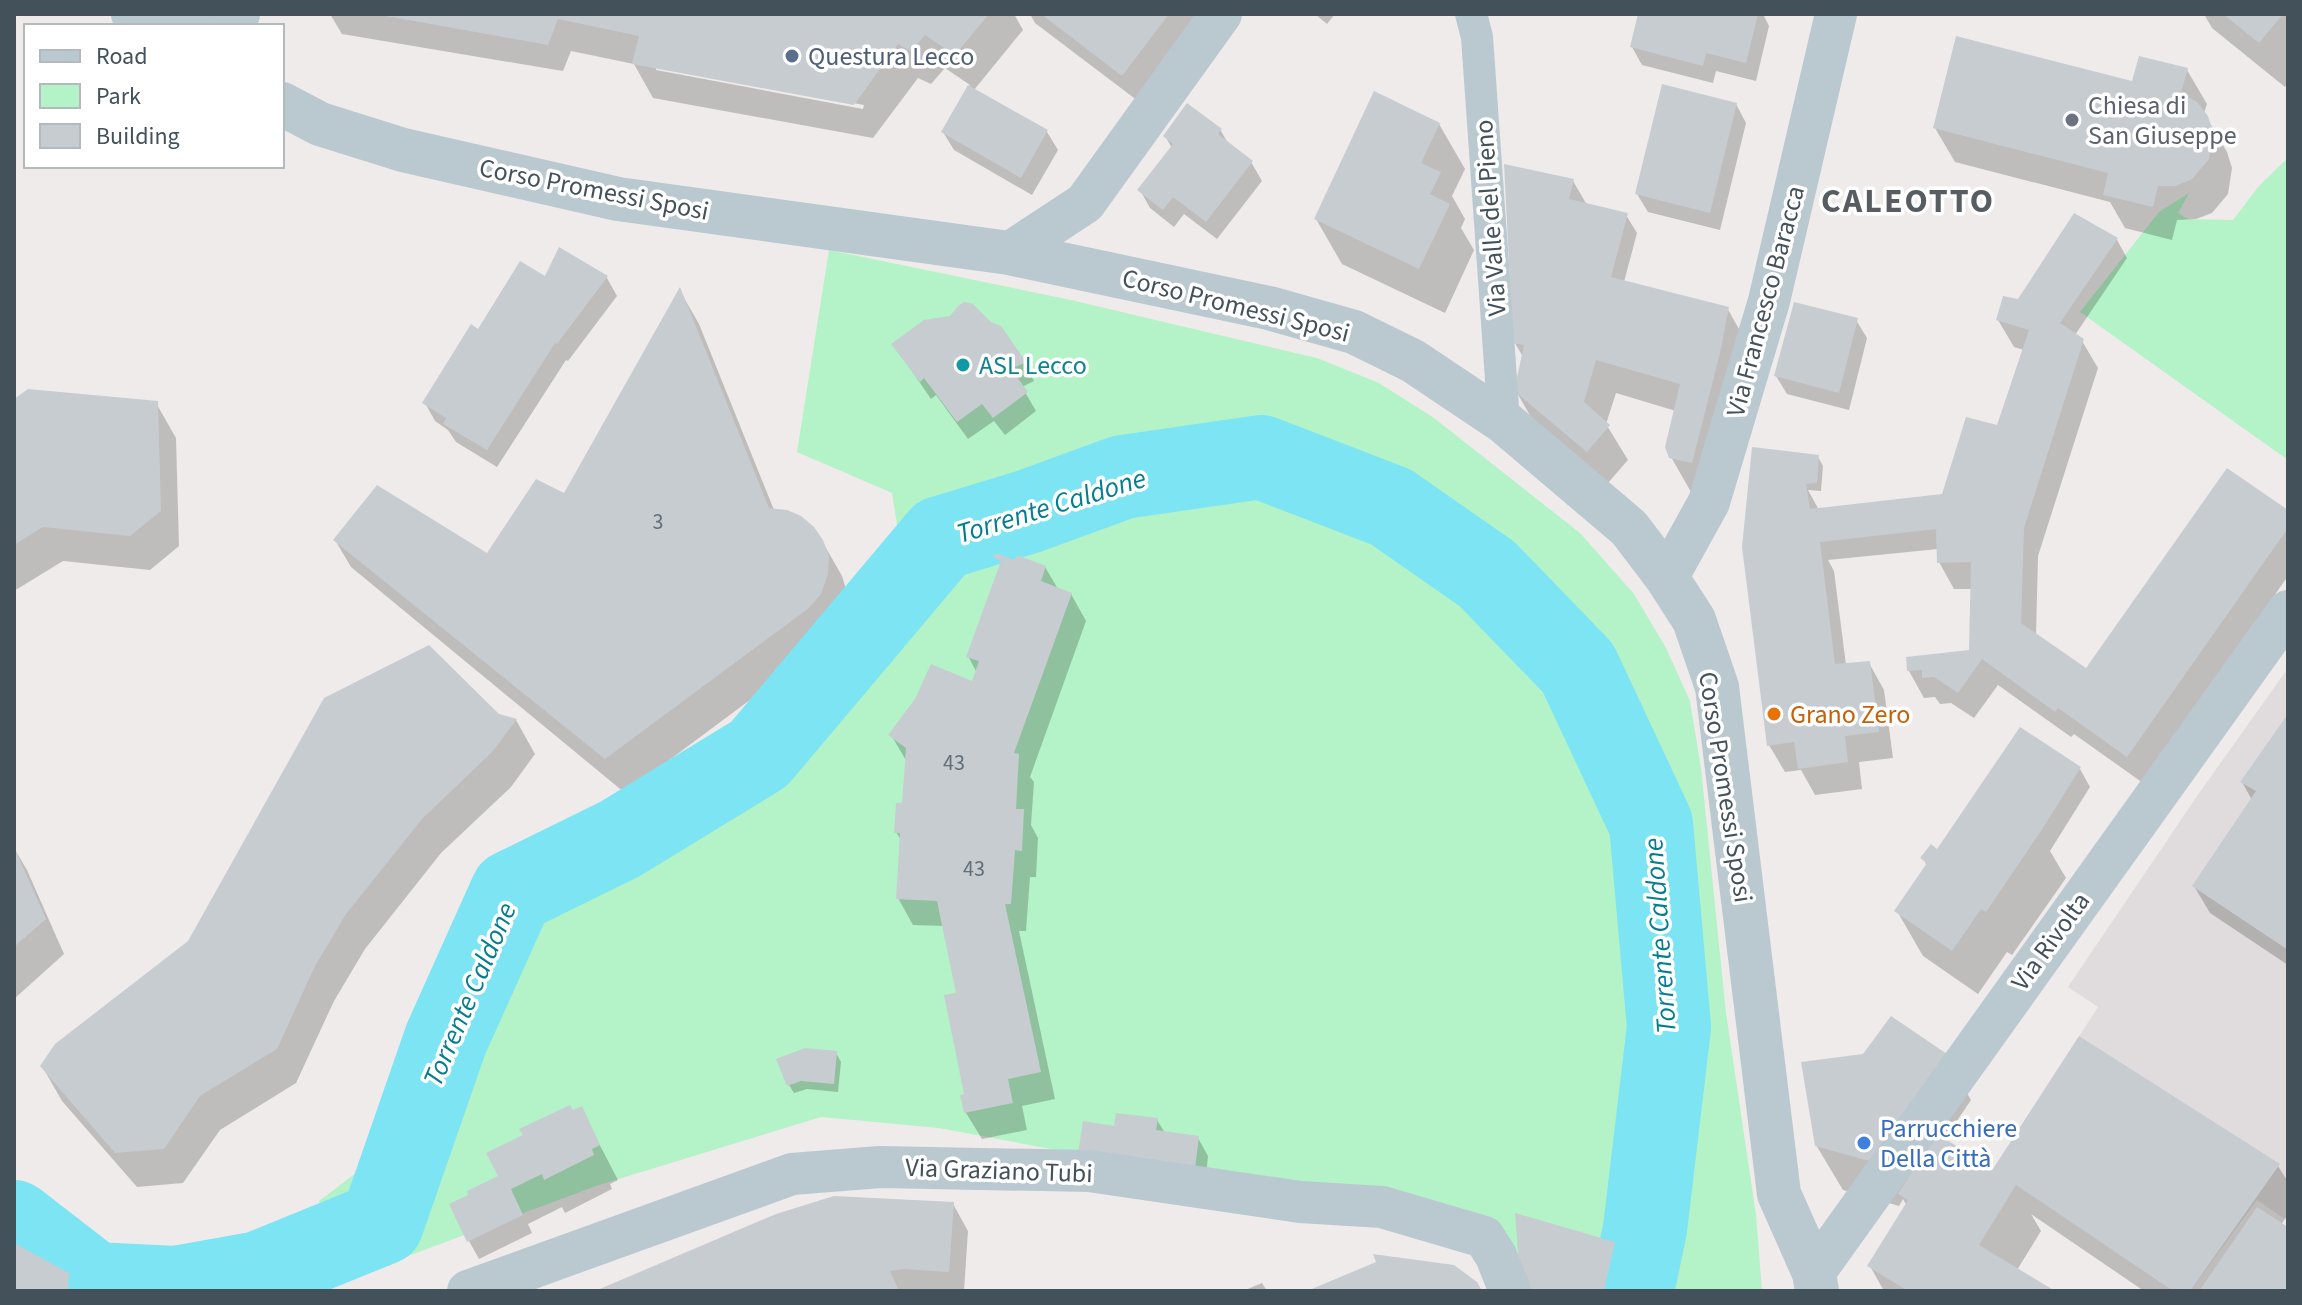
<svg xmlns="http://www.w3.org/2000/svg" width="2302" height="1305" font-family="'Source Sans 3',sans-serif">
<rect width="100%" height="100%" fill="#efebeb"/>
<polygon fill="#e0dcdd" points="2288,668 2288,1221 2257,1200 2190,1291 2173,1291 1993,1169 2098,1007 2068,987 2197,796"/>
<g fill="#b4f2c7">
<polygon points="2288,158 2288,460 2080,312 2159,212 2189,193 2178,213 2188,219 2233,220 2259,186"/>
<polygon points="829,250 1071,300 1317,358 1379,383 1434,418 1580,533 1634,594 1666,648 1690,701 1701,768 1726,1013 1756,1215 1762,1291 1519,1291 1496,1256 1078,1154 939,1128 821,1117 599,1185 392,1262 341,1262 319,1201 393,1145 459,973 477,914 517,866 540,853 620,839 759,754 850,647 900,543 892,493 797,452"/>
</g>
<g fill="#0003" fill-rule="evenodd">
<path d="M330,14H1014L1023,30L974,90L1047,132L1058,150L1032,195L954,150L943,132L970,85L945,68L931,84L918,78L873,138L653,98L634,64L571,51L563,71L342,34ZM656,66L864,105L863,109L656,70Z"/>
<polygon points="1030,14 1205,14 1138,101 1035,23"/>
<polygon points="1315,14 1335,14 1327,24"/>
<polygon points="1640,14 1763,14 1769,26 1756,81 1716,71 1713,83 1642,65 1632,47"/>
<polygon points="2204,14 2288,14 2288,83 2285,87 2212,28"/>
<polygon points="2187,70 2207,104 2204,113 2227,152 2232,168 2228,194 2212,213 2196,219 2177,220 2172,240 2125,228 2110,202 1955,162 1935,128"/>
<polygon points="1736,104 1746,123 1720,230 1648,212 1637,194"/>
<polygon points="1188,106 1221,131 1229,145 1251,162 1262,181 1217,239 1184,214 1174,227 1150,208 1140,190 1172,148 1165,136"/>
<polygon points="1439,124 1465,169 1452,196 1465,219 1461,228 1474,250 1445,313 1342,264 1316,219"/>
<polygon points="1573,181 1587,205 1626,215 1637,233 1624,282 1727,308 1747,343 1691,492 1671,457 1676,411 1616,393 1606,424 1628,460 1607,484 1536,426 1516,391 1523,357 1515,343"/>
<polygon points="2075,216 2117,240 2127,258 2075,335 2082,341 2098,368 2038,556 2036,636 2086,671 2288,512 2288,576 2143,783 2074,734 2071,737 1998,685 1974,718 1951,703 1940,704 1935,697 1924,698 1909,671 1971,652 1972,589 1954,589 1939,562 1938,549 1828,560 1834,571 1846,665 1869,663 1884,690 1893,758 1859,762 1862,789 1815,795 1801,770 1785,772 1769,745 1744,546 1818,457 1823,466 1821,491 1808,490 1819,510 1943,496 2000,428 2024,350 2014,347 1998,320 2022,302"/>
<polygon points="560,250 607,278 617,296 568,361 566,360 497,467 456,442 448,430 435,421 425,403 479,332 545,279"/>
<polygon points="680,291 699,324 774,510 822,541 842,576 847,592 847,610 840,629 828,642 625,793 351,567 335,540 487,556 564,496"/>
<polygon points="1856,320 1867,338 1849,410 1787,394 1776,376"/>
<polygon points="894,345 1024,363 1034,381 1022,387 1036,411 1005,435 994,421 968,439 936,395 931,399"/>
<polygon points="14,402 156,403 176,438 179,546 150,570 63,561 14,591"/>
<polygon points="996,558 1045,567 1058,589 1071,594 1086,621 1030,777 1034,782 1031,825 1038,838 1036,877 1030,877 1026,931 1019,931 1055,1099 1022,1106 1027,1130 982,1139 966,1113 962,1097 967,1096 958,994 944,926 913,925 898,898 901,840 896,832 904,805 907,762 891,735 973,683 977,673 968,656 1001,566"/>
<polygon points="498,716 516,720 535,754 511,787 441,853 365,949 334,1001 296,1083 220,1130 183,1183 137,1187 62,1101 42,1066"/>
<polygon points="2288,717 2288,965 2210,913 2194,886 2252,800 2242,782"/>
<polygon points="2080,769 2090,787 2050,851 2066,878 2012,955 2007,952 1978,994 1923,956 1897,911 1927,866 1923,858"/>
<polygon points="14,848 27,870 64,954 14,999"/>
<polygon points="836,1053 841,1062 838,1092 807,1089 794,1093 789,1085"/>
<polygon points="1945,1055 1971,1100 1944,1140 1999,1176 2278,1166 2288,1182 2288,1214 2281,1225 2288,1230 2288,1291 2144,1291 2031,1214 2041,1231 2017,1270 2051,1291 1884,1291 1870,1266 1907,1206 1903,1199 1899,1206 1843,1190 1816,1145"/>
<polygon points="581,1109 618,1180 610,1184 612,1189 565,1213 562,1207 528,1224 532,1233 479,1259 469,1241 497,1179 572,1113"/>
<polygon points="1157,1120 1165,1133 1198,1138 1208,1156 1205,1186 1116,1128"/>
<polygon points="953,1204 968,1231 964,1291 600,1291"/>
<polygon points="14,1244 67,1275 77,1291 14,1291"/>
<polygon points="1613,1244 1624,1262 1618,1291 1523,1291"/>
<polygon points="1262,1283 1267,1291 1243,1291"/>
</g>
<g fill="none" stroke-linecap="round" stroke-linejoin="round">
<polyline stroke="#7ce4f3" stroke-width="84" points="14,1222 94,1284 175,1288 259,1273 382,1223 446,1039 512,892 620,839 759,754 941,538 1027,512 1123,477 1261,457 1391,507 1487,574 1578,668 1651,824 1669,1027 1645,1229 1632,1291"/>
</g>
<g fill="#c7ccd1">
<polygon points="375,14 989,14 955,55 925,35 911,51 898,44 854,105 632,64 639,36 558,19 548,45"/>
<polygon points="1041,14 1169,14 1122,76"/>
<polygon points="1638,14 1758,14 1746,63 1706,53 1703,66 1630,47"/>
<polygon points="2223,14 2283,14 2259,43"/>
<polygon points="1956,36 2132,81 2139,56 2188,68 2181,93 2197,102 2208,116 2213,133 2209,159 2192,179 2176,186 2158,186 2153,207 2103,195 2108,173 1933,128"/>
<polygon points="1662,84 1737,103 1710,213 1635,194"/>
<polygon points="968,85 1048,130 1021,178 941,132"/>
<polygon points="1374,91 1440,123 1421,163 1441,172 1430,194 1450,204 1419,269 1314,219"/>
<polygon points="1187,103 1222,129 1218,134 1253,161 1206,222 1173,197 1163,210 1137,190 1173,144 1163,136"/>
<polygon points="1504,164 1574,179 1569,199 1628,213 1611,277 1729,307 1720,353 1692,463 1669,458 1665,447 1680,384 1596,360 1584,402 1610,425 1587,452 1514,391 1524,345 1513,343"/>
<polygon points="2074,213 2118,238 2060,323 2084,339 2024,528 2021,623 2086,668 2227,468 2288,510 2288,528 2127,757 2058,708 2055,712 1982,659 1958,693 1934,677 1922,678 1922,670 1907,671 1906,657 1969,650 1971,562 1937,563 1936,529 1820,542 1835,664 1870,661 1879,732 1845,736 1848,762 1798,769 1794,742 1767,746 1742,547 1752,447 1819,455 1817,483 1806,484 1810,509 1942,494 1966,417 1997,425 2029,330 1996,320 2003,296 2018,299"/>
<polygon points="559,247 608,276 557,344 555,343 487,450 443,424 446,418 422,403 471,324 478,329 520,261 545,276"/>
<polygon points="680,287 769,508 787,510 801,516 814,527 823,540 829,556 828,574 821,594 809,608 605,759 333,540 377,485 487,553 536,479 564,493"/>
<polygon points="965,302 973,304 991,322 1001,326 1026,362 1011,369 1028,392 993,418 982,404 957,422 924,378 920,382 891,344 924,320 950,316 959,305"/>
<polygon points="1794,302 1858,318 1839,393 1774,376"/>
<polygon points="28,389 158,401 161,511 130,536 43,527 14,545 14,399"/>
<polygon points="995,553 1015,560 1017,555 1046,566 1041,581 1072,593 1014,753 1019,754 1016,809 1024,809 1022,851 1015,850 1011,904 1005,904 1041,1072 1008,1079 1013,1103 964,1113 960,1095 964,1094 944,995 956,993 937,901 896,899 900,833 894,833 896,803 902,803 906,748 888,735 915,699 931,664 972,681 979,661 966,657 1001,561 994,558"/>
<polygon points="429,645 499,714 517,719 492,752 422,819 346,914 315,966 277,1049 200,1096 164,1149 115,1153 40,1066 55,1044 188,941 324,698"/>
<polygon points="2288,714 2288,950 2192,886 2256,791 2240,782"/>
<polygon points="2020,727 2081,767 2041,831 1986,912 1981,909 1952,951 1894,911 1927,863 1920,858 1931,844 1937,849"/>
<polygon points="14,847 46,919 14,947"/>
<polygon points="1891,1016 1947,1054 1873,1162 1815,1146 1801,1062 1863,1054"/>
<polygon points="2079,1036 2280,1164 2190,1291 2173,1291 2016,1185 1979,1245 2055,1291 1908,1291 1867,1266 1908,1200 1898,1194 1936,1133 1993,1169"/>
<polygon points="805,1048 837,1051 834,1084 801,1081 787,1086 776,1059"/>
<polygon points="570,1105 573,1110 582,1106 600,1145 592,1149 594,1155 544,1180 542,1174 511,1189 523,1215 467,1242 449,1204 468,1195 467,1191 498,1176 486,1153 523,1135 519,1129"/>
<polygon points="1116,1113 1158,1118 1156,1130 1199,1136 1195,1169 1078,1154 1083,1121 1114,1126"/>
<polygon points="834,1196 954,1202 949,1272 905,1269 890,1271 899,1291 595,1291 776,1214"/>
<polygon points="2257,1207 2288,1227 2288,1291 2199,1291"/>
<polygon points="1515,1213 1615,1242 1604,1291 1521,1291"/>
<polygon points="14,1243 69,1273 68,1291 14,1291"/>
<polygon points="1373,1254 1454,1265 1477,1282 1482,1291 1307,1291 1376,1262"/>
</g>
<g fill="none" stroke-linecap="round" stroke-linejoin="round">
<polyline stroke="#bac8d0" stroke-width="32" points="1471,14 1477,37 1504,422"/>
<g stroke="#bac8d0" stroke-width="42">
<polyline points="188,26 196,14"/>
<polyline points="230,26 239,14"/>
<polyline points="1009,253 1085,203 1221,14"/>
<polyline points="1667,578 1709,502 1769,301 1836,14"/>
<polyline points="1814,1273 2288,611"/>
<polyline points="468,1291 792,1174 880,1167 1089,1171 1300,1202 1382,1207 1484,1237 1496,1256 1510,1291"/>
</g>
<g stroke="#bac8d0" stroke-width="44">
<polyline points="133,14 153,26"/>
<polyline points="282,104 320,124 403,150 618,199 1009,253 1269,308 1354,332 1413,361 1504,422 1629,528 1667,578 1694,620 1717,687 1779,1194 1814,1273 1817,1291"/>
</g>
</g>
<circle fill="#5c6f8a" stroke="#fff" stroke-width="3" cx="792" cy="56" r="8"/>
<circle fill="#6b7280" stroke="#fff" stroke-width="3" cx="2072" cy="120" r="8"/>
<circle fill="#0f9aa8" stroke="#fff" stroke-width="3" cx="963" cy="365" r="8"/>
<circle fill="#e8710a" stroke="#fff" stroke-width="3" cx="1774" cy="714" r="8"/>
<circle fill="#3f7fe0" stroke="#fff" stroke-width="3" cx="1864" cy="1143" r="8"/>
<g text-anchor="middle" stroke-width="7" stroke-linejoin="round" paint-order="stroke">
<g font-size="22" fill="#637078">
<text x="658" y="529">3</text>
<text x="954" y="770">43</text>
<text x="974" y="876">43</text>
</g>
<g font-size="26" fill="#4e5e75" stroke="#fff" text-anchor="start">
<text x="808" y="65">Questura Lecco</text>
</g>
<g font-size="26" fill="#5b616d" stroke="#fff" text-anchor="start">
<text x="2088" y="114">Chiesa di<tspan x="2088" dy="30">San Giuseppe</tspan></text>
</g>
<g font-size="26" fill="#42515a" stroke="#fff">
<text transform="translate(594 189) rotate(11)" y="9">Corso Promessi Sposi</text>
<text transform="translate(1490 218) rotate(-94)" y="9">Via Valle del Pieno</text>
<text transform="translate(1765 301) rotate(-75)" y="9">Via Francesco Baracca</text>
<text transform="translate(1236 305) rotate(14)" y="9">Corso Promessi Sposi</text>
<text transform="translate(1726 787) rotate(81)" y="9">Corso Promessi Sposi</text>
<text transform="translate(2050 941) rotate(-54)" y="9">Via Rivolta</text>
<text transform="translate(999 1170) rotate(2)" y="9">Via Graziano Tubi</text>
</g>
<g font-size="26" fill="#0d838f" stroke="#fff" text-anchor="start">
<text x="979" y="374">ASL Lecco</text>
</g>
<g font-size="26" fill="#c56008" stroke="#fff" text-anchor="start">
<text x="1790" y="723">Grano Zero</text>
</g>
<g font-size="26" fill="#366cbe" stroke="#fff" text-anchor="start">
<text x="1880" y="1137">Parrucchiere<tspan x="1880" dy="30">Della Città</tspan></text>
</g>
<g font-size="28" font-style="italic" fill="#037e90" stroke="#fff">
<text transform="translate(1051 505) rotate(-17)" y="10">Torrente Caldone</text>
<text transform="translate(1659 936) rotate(-94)" y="10">Torrente Caldone</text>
<text transform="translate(469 994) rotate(-67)" y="10">Torrente Caldone</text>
</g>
<g font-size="34" font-weight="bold" letter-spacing="2" fill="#585d61" stroke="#fff">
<text x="1908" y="212">CALEOTTO</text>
</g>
</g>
<rect width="2302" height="1305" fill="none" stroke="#42515a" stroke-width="32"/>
<rect x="24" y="24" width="260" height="144" fill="#ffffff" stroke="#b3b9bd" stroke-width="2"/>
<rect x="40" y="50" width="40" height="12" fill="#bac8d0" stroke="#b3b9bd" stroke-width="2"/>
<text x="96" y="64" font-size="24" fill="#42515a">Road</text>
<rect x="40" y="84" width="40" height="24" fill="#b4f2c7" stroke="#b3b9bd" stroke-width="2"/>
<text x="96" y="104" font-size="24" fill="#42515a">Park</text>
<rect x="40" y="124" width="40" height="24" fill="#c7ccd1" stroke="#b3b9bd" stroke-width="2"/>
<text x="96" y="144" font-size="24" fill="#42515a">Building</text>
</svg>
